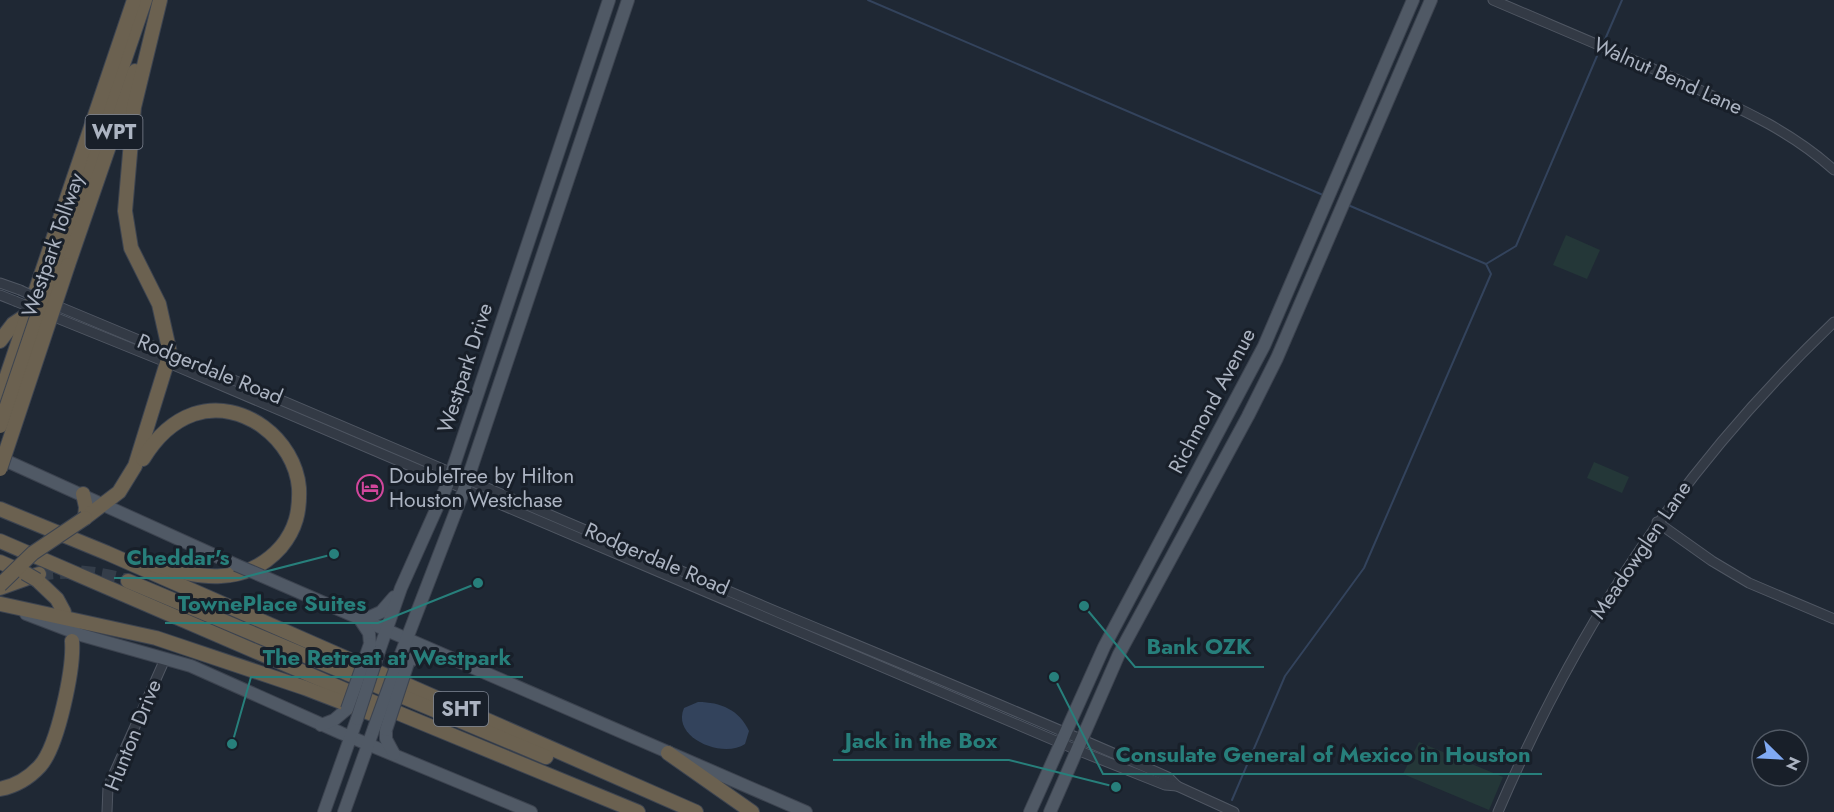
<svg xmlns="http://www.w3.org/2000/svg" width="1834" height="812" font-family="Jost,sans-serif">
<rect width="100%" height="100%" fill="#1f2834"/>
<g fill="#243738">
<polygon points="1566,235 1600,250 1587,279 1553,265"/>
<polygon points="1594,462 1629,477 1622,493 1587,478"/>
<polygon points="1419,742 1503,777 1489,810 1403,774"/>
</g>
<path fill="#33435c" d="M698,702C721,702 739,710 749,731L745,744C723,759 671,738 684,708Z"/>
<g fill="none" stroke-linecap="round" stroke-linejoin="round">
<g stroke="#33435c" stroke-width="2">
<polyline points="868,0 1323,195"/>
<polyline points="1603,44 1622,0"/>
<polyline points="1486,264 1516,246 1600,49"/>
<polyline points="1232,800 1285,676 1364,568 1491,274 1486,264 1348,205"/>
</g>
<path stroke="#343d49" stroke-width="14" stroke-dasharray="14 7" stroke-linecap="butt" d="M39,574C71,569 96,573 128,581"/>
<defs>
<g id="minor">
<path d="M1493,0C1558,28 1624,55 1689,85C1741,109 1791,131 1834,170"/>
<polyline points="0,283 20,290"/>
<polyline points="0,295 15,301"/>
<path d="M50,303C294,404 537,510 780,613C910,667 1039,720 1168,777L1177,786"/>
<polyline points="47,314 178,367 1077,750 1165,785 1177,786 1234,812"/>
<polyline points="1657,522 1712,561 1749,583 1834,619"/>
<polyline points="107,812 108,787 165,659"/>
<path d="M1498,812C1580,621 1683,466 1834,322"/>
</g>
<g id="major">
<polyline points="0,458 236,565"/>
<polyline points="262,576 806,812"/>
<polyline points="26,614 81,635 191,666 341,733 531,812"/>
<polyline points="370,644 369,633 361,621 381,612 394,597"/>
<polyline points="379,651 401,588 448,483 609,0"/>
<polyline points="399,659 464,490 628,0"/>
<polyline points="408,663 417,656 435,654"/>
<polyline points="321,725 334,720 347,709"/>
<polyline points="386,730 386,739 394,754"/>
<polyline points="324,812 357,719"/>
<polyline points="344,812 374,728"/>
<polyline points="1030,812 1104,647 1264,346 1413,0"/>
<polyline points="1050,812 1119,654 1248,416 1277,358 1431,0"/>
</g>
<g id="highway">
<polyline points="56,261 145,0"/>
<polyline points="68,265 135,71"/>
<polyline points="0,341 13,324 28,314"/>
<polyline points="0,396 134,0"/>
<polyline points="83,494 86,507 85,518"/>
<polyline points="0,509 107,553 696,812"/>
<polyline points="85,518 119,492 135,466 170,353 159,304 131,248 125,211 134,107 160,0"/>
<polyline points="0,541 403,715 638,812"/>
<path d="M140,561C165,567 194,578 221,576C244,575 265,565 281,547C296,529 300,511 299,488C295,440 243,398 194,414C171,422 155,439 143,459"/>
<polyline points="0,562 25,573"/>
<polyline points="37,580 57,599 64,612"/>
<polyline points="128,581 546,757"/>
<polyline points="0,588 39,574"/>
<polyline points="1,604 156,638 305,688 380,717 390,715"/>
<polyline points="668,753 752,812"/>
<path d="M0,789C15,786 29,778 40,766C58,746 74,668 72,641"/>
</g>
</defs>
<use href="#minor" stroke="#505763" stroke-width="11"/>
<use href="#major" stroke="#3c434f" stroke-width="14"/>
<use href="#highway" stroke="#3d4450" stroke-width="16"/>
<use href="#minor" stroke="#333a45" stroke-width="9"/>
<use href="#major" stroke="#505965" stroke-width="12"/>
<use href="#highway" stroke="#6b6150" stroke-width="14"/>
<defs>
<g id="minor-bridge">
<polyline points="20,290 46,302"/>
<polyline points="15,301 42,312"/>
</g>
<g id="major-bridge">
<polyline points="236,565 262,576"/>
<polyline points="347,709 370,644"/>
<polyline points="357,719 379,651"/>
<polyline points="374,728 399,659"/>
<polyline points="386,730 408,663"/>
</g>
<g id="highway-bridge">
<polyline points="0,426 56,261"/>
<polyline points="0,469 68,265"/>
<polyline points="25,573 37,580"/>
<polyline points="0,585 33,553 85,518"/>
</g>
</defs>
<use href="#minor-bridge" stroke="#505763" stroke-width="11" stroke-linecap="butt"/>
<use href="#major-bridge" stroke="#3c434f" stroke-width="14" stroke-linecap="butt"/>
<use href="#highway-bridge" stroke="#3d4450" stroke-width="16" stroke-linecap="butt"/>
<use href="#minor-bridge" stroke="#333a45" stroke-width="9"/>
<use href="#major-bridge" stroke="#505965" stroke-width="12"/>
<use href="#highway-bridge" stroke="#6b6150" stroke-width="14"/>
</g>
<defs>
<symbol id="hotel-ring" viewBox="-11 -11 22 22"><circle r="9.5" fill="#181f29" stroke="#d1479c" stroke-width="1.5"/><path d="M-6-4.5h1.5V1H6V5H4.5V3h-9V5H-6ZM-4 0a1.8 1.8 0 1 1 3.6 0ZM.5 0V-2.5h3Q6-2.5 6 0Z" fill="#d1479c"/></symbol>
</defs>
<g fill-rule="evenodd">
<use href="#hotel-ring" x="355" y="473" width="30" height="30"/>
</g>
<g text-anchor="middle" stroke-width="6" stroke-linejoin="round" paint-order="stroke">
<g fill="#181f29" stroke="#808794" stroke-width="1.5">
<rect x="85.5" y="115" width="57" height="34" rx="4.5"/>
<rect x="434" y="692" width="54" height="34" rx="4.5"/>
</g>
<g font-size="20" font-weight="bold" fill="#acb4c2">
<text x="114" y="139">WPT</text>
<text x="461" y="716">SHT</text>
</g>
<g font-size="21" fill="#acb4c2" stroke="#181f29">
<text transform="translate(1668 76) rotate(24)" y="7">Walnut Bend Lane</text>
<text transform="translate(53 245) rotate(-71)" y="7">Westpark Tollway</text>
<text transform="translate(465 368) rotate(-72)" y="7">Westpark Drive</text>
<text transform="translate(210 369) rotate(22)" y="7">Rodgerdale Road</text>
<text transform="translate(1212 401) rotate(-62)" y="7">Richmond Avenue</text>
<text transform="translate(1641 550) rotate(-56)" y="7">Meadowglen Lane</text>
<text transform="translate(657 559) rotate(23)" y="7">Rodgerdale Road</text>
<text transform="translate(133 735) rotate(-68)" y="7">Hunton Drive</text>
</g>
<g font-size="21" fill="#acb4c2" stroke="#181f29" text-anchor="start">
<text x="389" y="483">DoubleTree by Hilton<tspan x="389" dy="24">Houston Westchase</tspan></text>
</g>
</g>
<path fill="none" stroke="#277f7b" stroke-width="2" d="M334 554L241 578H114M478 583L378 623H165M1084 606L1135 667H1264M232 744L251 677H523M1116 787L1009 760H833M1054 677L1103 774H1542"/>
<g fill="#277f7b" stroke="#181f29" stroke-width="2">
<circle cx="334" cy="554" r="6"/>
<circle cx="478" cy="583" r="6"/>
<circle cx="1084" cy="606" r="6"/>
<circle cx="232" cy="744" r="6"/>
<circle cx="1116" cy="787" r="6"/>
<circle cx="1054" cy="677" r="6"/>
</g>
<g font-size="22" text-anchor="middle" font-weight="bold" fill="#277f7b" stroke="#181f29" stroke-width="6" stroke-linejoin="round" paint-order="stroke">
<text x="178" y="565">Cheddar's</text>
<text x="272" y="611">TownePlace Suites</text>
<text x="1199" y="654">Bank OZK</text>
<text x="387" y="665">The Retreat at Westpark</text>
<text x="921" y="748">Jack in the Box</text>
<text x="1323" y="762">Consulate General of Mexico in Houston</text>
</g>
<g transform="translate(1780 758) rotate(114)"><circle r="28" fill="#181f29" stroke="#535b66" stroke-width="1.5"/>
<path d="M0-4.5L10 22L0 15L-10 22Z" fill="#80aaf4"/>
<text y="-9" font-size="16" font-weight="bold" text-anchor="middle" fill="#acb4c2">N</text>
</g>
</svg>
